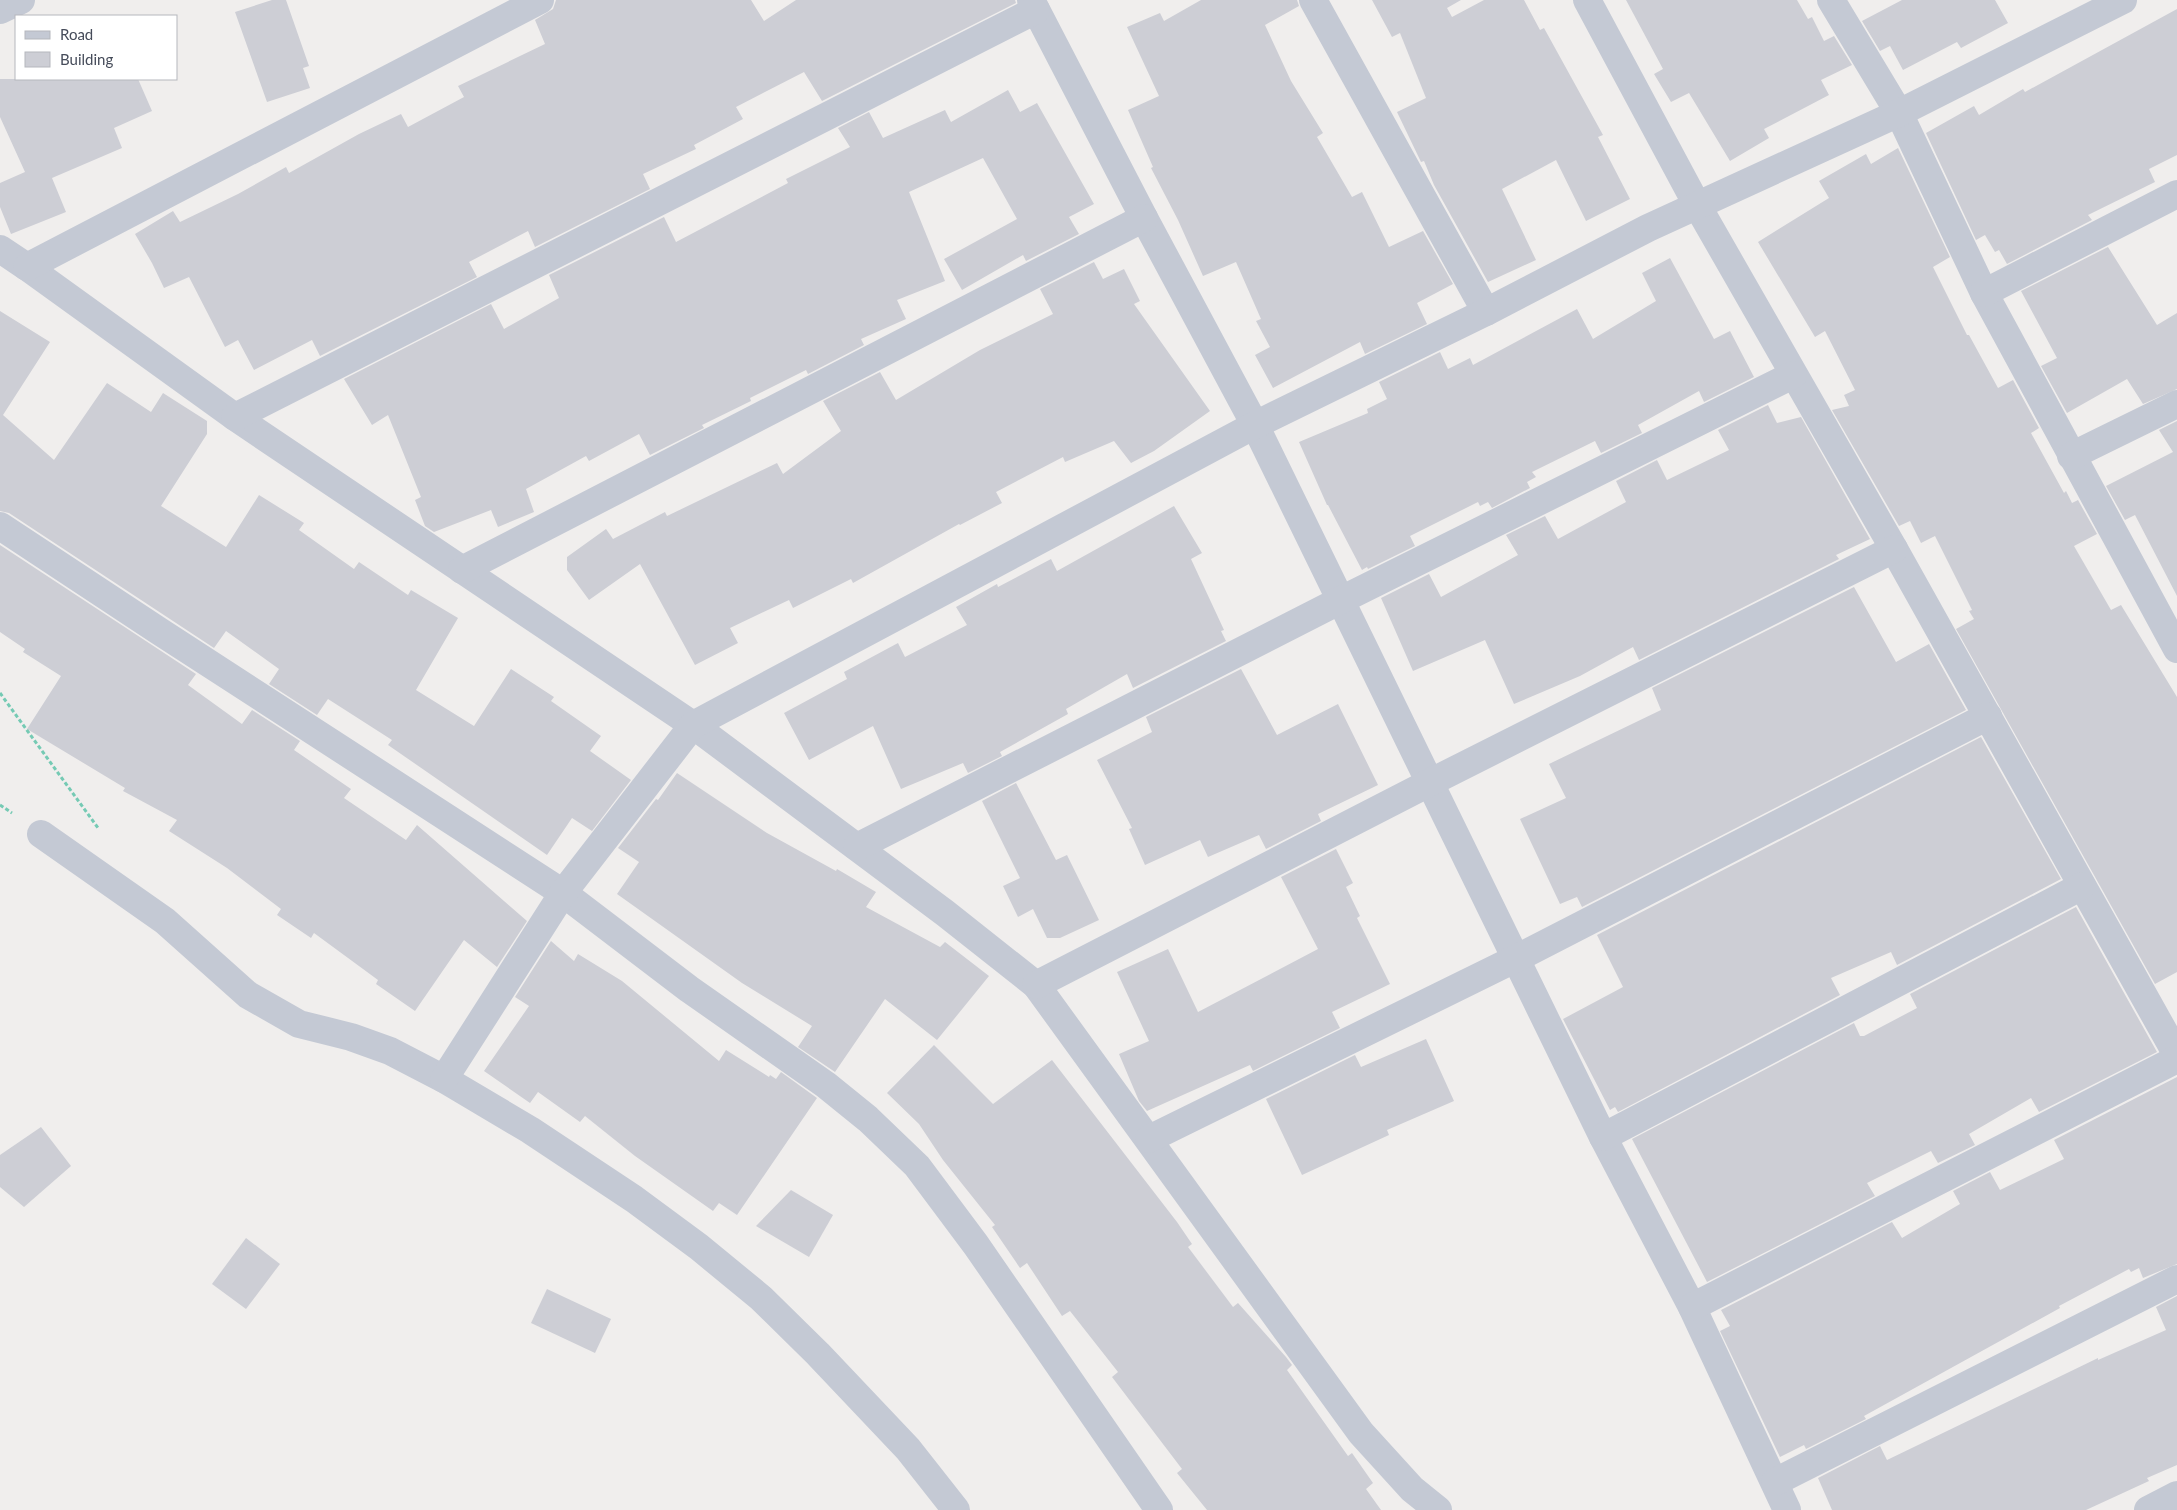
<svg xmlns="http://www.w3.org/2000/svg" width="2177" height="1510" font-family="Lato,sans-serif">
<rect width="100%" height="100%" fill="#f0eeed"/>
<g fill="#cdced5">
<polygon points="272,0 286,0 309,66 303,68 310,88 267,102 235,12"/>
<polygon points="556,0 751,0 764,21 796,0 1015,0 1016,3 822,101 804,72 736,107 743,119 694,145 696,149 643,174 650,189 535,247 528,231 469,262 477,277 320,356 312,340 254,370 238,340 225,347 189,277 164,288 152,263 135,234 173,211 180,222 238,194 286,167 289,173 359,134 401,114 408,127 464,97 458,86 545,44 535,20 553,9"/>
<polygon points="1201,0 1297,0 1299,6 1265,25 1291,81 1323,133 1317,137 1352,197 1362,192 1389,247 1423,231 1453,284 1417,303 1427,324 1365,354 1360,342 1273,388 1255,355 1270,347 1256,321 1261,319 1236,262 1203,276 1178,220 1151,168 1153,167 1128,110 1159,96 1127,27 1160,13 1164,21"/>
<polygon points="1372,0 1461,0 1447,8 1452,17 1484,0 1524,0 1540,30 1544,28 1603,135 1598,137 1630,199 1586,221 1556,160 1502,189 1536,260 1488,282 1434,185 1424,161 1421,162 1397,112 1426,98 1400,33 1392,37"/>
<polygon points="1626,0 1797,0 1808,19 1812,17 1824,41 1834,36 1852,65 1821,80 1829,95 1764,129 1769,138 1730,161 1689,93 1671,102 1654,74 1663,69"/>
<polygon points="1902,0 1995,0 2008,23 1961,48 1957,42 1903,70 1890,46 1880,51 1862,21"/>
<polygon points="2177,9 2177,155 2149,169 2155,182 2088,215 2092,220 2007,264 1999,250 1995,252 1985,235 1976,240 1926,133 1974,106 1979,115 2023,89 2025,92"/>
<polygon points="0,79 138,79 152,111 114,128 122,148 52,178 66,212 11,234 0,207 0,183 25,172 0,117"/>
<polygon points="1008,90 1020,112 1037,103 1094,204 1069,217 1079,234 1026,261 1023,255 962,290 944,259 1017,219 983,158 909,192 945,281 897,300 906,319 861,339 864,345 808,374 806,370 750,398 751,401 702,425 704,428 650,455 639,434 589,461 586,456 526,489 534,512 498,527 491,510 434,532 425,526 415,500 421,497 388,415 372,425 344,379 491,304 504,329 559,298 549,275 664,217 676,242 788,183 786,179 850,147 838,128 869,112 883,138 945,110 951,122"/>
<polygon points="1898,148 1950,257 1933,267 1967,335 1969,335 1998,388 2013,380 2039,428 2031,433 2064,493 2066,491 2072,503 2078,500 2097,534 2074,546 2111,610 2121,605 2177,697 2177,972 2155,984 1956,629 1974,619 1969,611 1972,610 1935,536 1921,543 1910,521 1899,526 1832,410 1849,406 1844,395 1855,390 1825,331 1815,337 1758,242 1829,198 1819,181 1866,154 1871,164"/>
<polygon points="2108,247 2157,325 2177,313 2177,389 2143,404 2127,379 2067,413 2041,366 2057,358 2021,291"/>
<polygon points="1670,258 1714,339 1730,331 1754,377 1704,402 1699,391 1638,425 1642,433 1601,453 1595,441 1532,472 1536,477 1527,482 1530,488 1492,508 1488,502 1480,506 1478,502 1410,536 1415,546 1368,569 1367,567 1362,570 1328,505 1327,505 1299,442 1368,413 1367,409 1387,399 1379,382 1440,352 1448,369 1470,358 1473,365 1577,309 1593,339 1656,301 1642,273"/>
<polygon points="1094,262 1103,279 1124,269 1140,301 1134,304 1210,411 1154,451 1131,463 1114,441 1065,462 1063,457 996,492 1002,503 960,525 959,524 853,583 851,579 793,608 789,600 730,628 738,643 695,665 640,564 589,600 567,570 567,557 606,529 613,539 665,512 667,516 777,463 783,474 841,431 823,401 880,372 896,400 980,350 1053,314 1040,289"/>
<polygon points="0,311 50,342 3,415 54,460 107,383 151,412 163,393 207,421 207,434 161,506 226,547 259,495 304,523 299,530 354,569 359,562 408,595 411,590 458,618 416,690 474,726 511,669 554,697 551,701 601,736 590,751 631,780 592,831 572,818 547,855 388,745 392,740 328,699 317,715 269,684 279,669 226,631 214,648 9,513 0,511"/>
<polygon points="1768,405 1777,423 1801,417 1870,539 1836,555 1839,559 1639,660 1633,647 1580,676 1514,704 1485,640 1413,671 1381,598 1429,574 1441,597 1518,555 1506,535 1545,516 1558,539 1626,502 1616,481 1657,460 1667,480 1729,450 1718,430"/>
<polygon points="2177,421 2177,596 2135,515 2125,520 2106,486 2173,452 2159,430"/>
<polygon points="1174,506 1202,553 1191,559 1224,630 1221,631 1226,641 1133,688 1127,674 1066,709 1068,714 1000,752 1002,756 968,773 963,763 901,789 873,726 809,760 784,713 847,679 844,672 898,643 905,657 967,625 956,607 997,584 998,587 1051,559 1057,571"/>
<polygon points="0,545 196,674 188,685 242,724 252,710 300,741 294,750 351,789 344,798 406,840 417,825 527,921 497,967 464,940 415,1011 376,984 378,980 314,933 311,938 277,915 281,909 227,868 169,831 177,820 123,791 125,788 27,729 61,676 23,652 25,649 0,632"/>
<polygon points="1854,587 1896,662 1929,644 1966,710 1582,907 1577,897 1560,904 1520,819 1566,798 1549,764 1661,710 1652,688"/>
<polygon points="1241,669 1277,735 1338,704 1378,785 1318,814 1321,821 1266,849 1259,835 1208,857 1200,840 1145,865 1129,829 1132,828 1097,760 1152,732 1146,717"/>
<polygon points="1981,737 2061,879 1897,965 1891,952 1831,978 1840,995 1618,1112 1615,1107 1610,1110 1563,1019 1623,987 1597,935"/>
<polygon points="677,773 767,833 836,871 837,869 876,892 866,907 940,947 945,942 989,976 937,1040 885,999 835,1072 798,1047 812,1026 742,983 617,894 639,862 618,848 656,799 658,800"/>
<polygon points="1016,783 1056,860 1067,855 1099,920 1060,938 1047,938 1033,909 1018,917 1003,886 1020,878 982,801"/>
<polygon points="1336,849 1353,883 1346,887 1360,916 1357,918 1390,984 1332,1012 1340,1028 1253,1071 1250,1065 1147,1111 1139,1101 1119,1054 1149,1041 1117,972 1168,949 1198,1012 1318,949 1281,877"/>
<polygon points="2076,907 2157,1052 2039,1112 2031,1098 1969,1134 1975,1145 1938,1163 1931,1151 1867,1183 1875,1196 1707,1282 1632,1139 1854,1023 1860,1036 1864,1036 1917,1008 1910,994"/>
<polygon points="551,941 574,961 578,954 622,981 719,1061 726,1050 769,1077 770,1075 776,1079 781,1072 817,1098 737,1215 719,1203 713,1211 635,1156 585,1116 580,1122 538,1092 530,1103 484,1071 529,1006 515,997"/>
<polygon points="1426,1039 1454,1101 1387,1130 1389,1135 1302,1175 1266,1099 1355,1055 1361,1067"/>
<polygon points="934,1045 993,1104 1052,1060 1177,1222 1192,1244 1188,1247 1233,1307 1238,1303 1286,1357 1292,1365 1287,1370 1348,1456 1352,1453 1373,1483 1366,1489 1381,1510 1207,1510 1177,1473 1182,1469 1112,1377 1118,1372 1070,1311 1062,1316 1027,1263 1020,1268 992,1227 995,1225 943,1160 919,1124 887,1093"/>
<polygon points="2177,1077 2177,1264 2143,1278 2139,1268 2131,1272 2129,1269 2059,1306 2060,1308 1864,1416 1866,1419 1806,1449 1804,1445 1780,1457 1720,1331 1730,1326 1721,1310 1892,1222 1902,1238 1960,1204 1953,1191 1990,1172 2000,1190 2064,1159 2054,1140"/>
<polygon points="41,1127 71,1166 24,1207 0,1187 0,1155"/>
<polygon points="791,1190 833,1215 809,1257 756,1226"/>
<polygon points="246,1238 280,1264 246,1309 212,1284"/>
<polygon points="547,1289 611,1319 595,1353 531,1323"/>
<polygon points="2177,1296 2177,1465 2147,1478 2149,1481 2086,1510 1832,1510 1818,1478 1880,1446 1887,1460 2098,1358 2098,1360 2166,1330 2156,1307"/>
</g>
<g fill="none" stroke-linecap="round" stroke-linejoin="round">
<g stroke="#75cab4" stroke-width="3" stroke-dasharray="4 2.5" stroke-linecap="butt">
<polyline points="0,693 98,828"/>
<polyline points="0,805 12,813"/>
</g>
<g stroke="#c4c9d4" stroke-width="28">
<polyline points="1031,0 1144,218 1255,425 1603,1137 1692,1307 1787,1510"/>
<polyline points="1313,0 1486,312"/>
<polyline points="1587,0 1697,205 1894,549 2177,1055"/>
<polyline points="1831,0 1899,113 1984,293 2177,649"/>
<polyline points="0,10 21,0"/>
<polyline points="0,249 27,267 235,417 693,725 945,913 1036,985 1361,1433 1412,1489 1438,1510"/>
<polyline points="27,267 540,0"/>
<polyline points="1984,293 2177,194"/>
<polyline points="235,417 1036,10"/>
<polyline points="2071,456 2177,404"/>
<polyline points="0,526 159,631 563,893 689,989 826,1085 868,1119 917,1166 976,1245 1159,1510"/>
<polyline points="462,570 1144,218"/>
<polyline points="41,834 165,921 248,995 299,1024 351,1037 390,1051 444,1079 530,1130 634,1199 699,1247 761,1298 818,1354 908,1449 956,1510"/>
<polyline points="857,847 1341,600 1793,375"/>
<polyline points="1036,985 1431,782 1894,549"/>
<polyline points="444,1079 563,893 693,725 1255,425 1486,312 1648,228 1899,113 2123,0"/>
<polyline points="1603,1137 2082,886"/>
<polyline points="1149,1139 1517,958 1988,716"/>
<polyline points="1692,1307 2177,1059"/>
<polyline points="1775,1482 2177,1279"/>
<polyline points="2148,1510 2177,1495"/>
</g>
</g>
<rect x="15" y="15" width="162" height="65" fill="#ffffff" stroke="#b5b7bd"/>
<rect x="25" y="31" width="25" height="8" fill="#c4c9d4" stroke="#b5b7bd"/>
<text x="60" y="40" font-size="15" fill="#464c5a">Road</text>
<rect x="25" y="52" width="25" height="15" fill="#cdced5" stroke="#b5b7bd"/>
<text x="60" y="65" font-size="15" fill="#464c5a">Building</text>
</svg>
